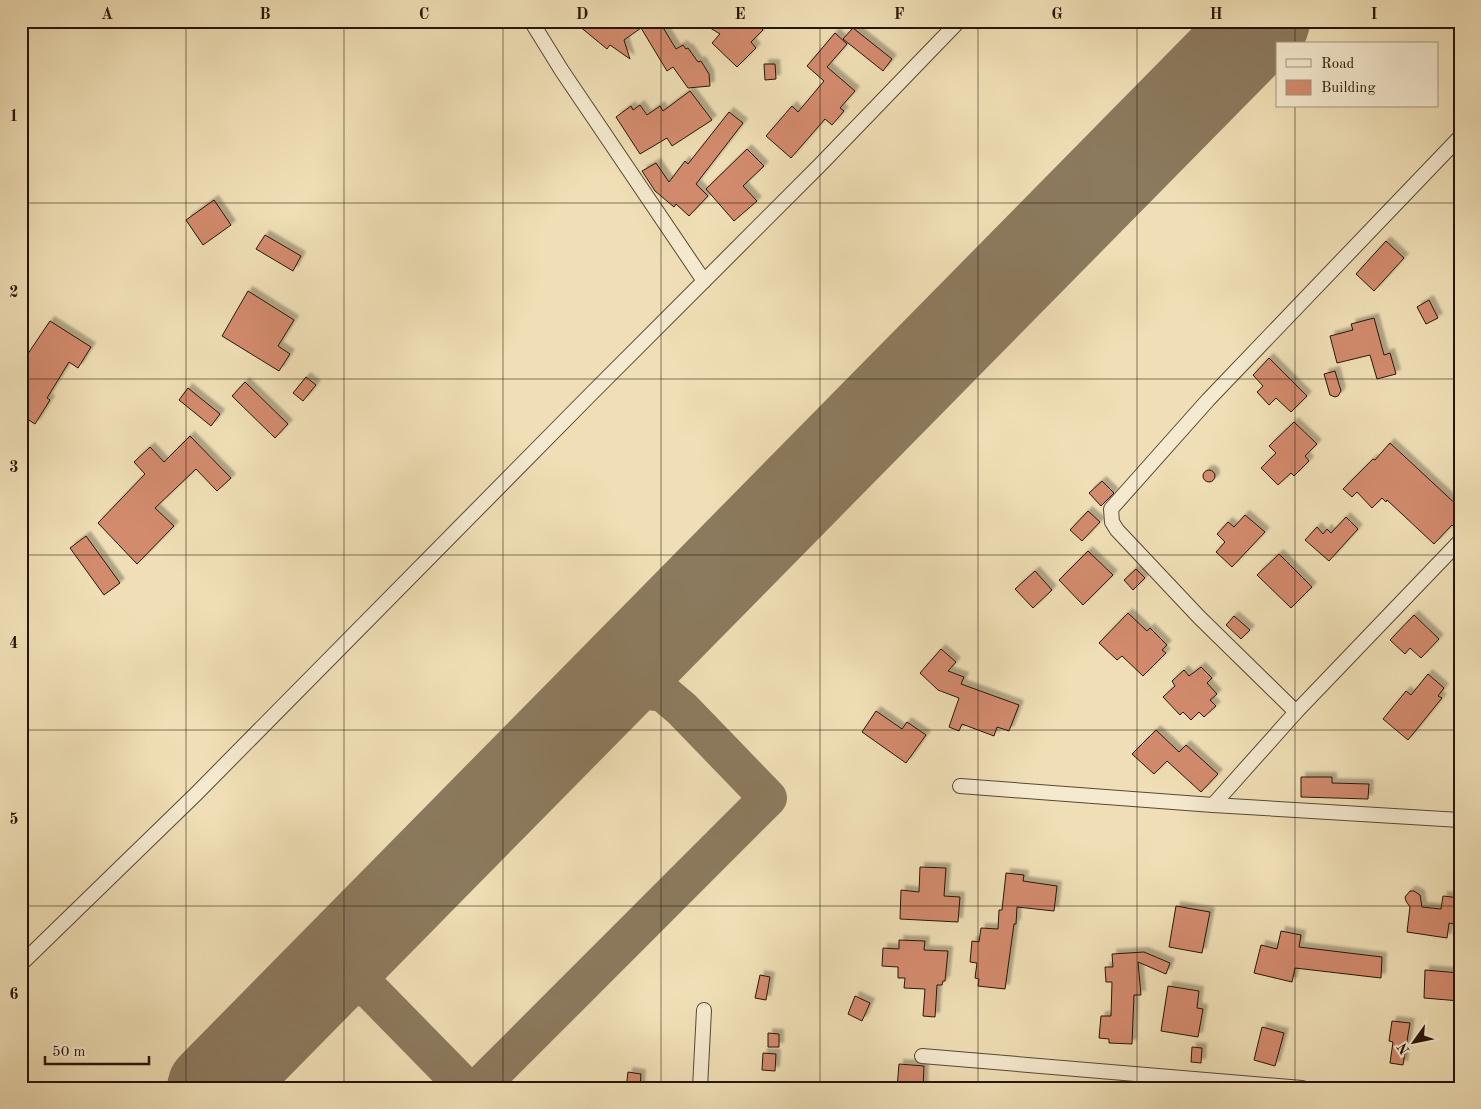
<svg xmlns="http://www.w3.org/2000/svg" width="1481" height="1109" font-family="'Old Standard TT',serif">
<defs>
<filter id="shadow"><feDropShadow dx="4.5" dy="-4.5" stdDeviation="1" flood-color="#0004"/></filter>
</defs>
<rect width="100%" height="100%" fill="#f0dfb6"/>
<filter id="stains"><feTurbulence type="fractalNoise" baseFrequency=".004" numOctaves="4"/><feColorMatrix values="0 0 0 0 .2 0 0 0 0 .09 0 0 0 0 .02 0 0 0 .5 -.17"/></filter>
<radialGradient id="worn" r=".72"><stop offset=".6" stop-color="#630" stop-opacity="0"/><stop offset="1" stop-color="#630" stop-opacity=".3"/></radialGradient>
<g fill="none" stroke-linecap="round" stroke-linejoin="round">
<g stroke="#8c7a5e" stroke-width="38">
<polyline points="337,988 354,986 369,989 466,1088"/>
<polyline points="478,1088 768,798 682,709 663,693 632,689"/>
</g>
<polyline stroke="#8c7a5e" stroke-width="92" points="213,1088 1264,21"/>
</g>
<g fill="#d38b6e" stroke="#271505" filter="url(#shadow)">
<polygon points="573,21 659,21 676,49 683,45 686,49 688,48 698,62 701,61 709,74 710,86 688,88 673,67 667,71 641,28 624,40 630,59 610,45 607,49"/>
<polygon points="699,21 754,21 763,30 751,42 756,48 737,67 712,43 720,34"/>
<polygon points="853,28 892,59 883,71 843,39"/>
<polygon points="835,33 847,44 827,67 855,91 840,108 844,111 832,125 825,119 791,158 766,136 792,106 798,112 824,81 807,66"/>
<polygon points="764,64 775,64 776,79 765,80"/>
<polygon points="690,91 712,120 672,146 667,138 640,154 616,117 631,106 633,110 640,105 647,115 660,106 663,111"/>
<polygon points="729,112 743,123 696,184 708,196 689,216 676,204 674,207 655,191 642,171 656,163 669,182 685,161 688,164"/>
<polygon points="747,149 764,166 743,186 757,201 734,221 706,189"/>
<polygon points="214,200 231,225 203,245 186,220"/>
<polygon points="265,235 301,256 293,271 256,249"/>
<polygon points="1386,241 1404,258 1374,291 1356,274"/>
<polygon points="248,291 294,320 278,346 290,354 279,371 222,336"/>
<polygon points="1429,300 1438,318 1426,324 1417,307"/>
<polygon points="1374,318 1384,355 1390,353 1396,374 1377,379 1370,355 1337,363 1330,336 1353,330 1351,324"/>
<polygon points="50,321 91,347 78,368 69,362 47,398 50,400 35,424 21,415 21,364"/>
<polygon points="1269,358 1307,396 1291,412 1276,398 1269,405 1257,392 1263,386 1253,375"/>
<polygon points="1335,371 1341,391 1338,396 1335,397 1330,395 1324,374"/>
<polygon points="306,377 316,385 303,401 293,393"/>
<polygon points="245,382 288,424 275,438 232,396"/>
<polygon points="188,388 220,414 211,426 179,400"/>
<polygon points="1294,422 1317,444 1305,456 1309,461 1294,476 1291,473 1278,485 1261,468 1276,453 1269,446"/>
<polygon points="190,436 231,478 217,491 196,469 155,508 174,526 137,564 98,523 145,474 134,462 150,447 164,462"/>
<polygon points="1390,443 1460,508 1460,532 1452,525 1434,544 1387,500 1386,502 1382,498 1372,508 1357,492 1352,497 1343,489 1373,459 1375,460"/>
<circle cx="1209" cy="476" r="6"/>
<polygon points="1102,481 1114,493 1101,506 1089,493"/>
<polygon points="1088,511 1100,522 1082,541 1070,530"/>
<polygon points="1245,515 1265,532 1232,567 1216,552 1225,542 1217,534 1228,522 1234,527"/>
<polygon points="1346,517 1358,529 1329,561 1305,540 1317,527 1323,534 1327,529 1331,533"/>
<polygon points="86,536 120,583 104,595 70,548"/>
<polygon points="1088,551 1113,575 1083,605 1059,580"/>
<polygon points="1279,554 1312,587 1291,608 1257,575"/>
<polygon points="1136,569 1145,578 1133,590 1124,580"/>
<polygon points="1035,571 1052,590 1033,608 1015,589"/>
<polygon points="1128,613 1147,631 1150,628 1167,645 1162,650 1166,653 1143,676 1122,656 1117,660 1099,643"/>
<polygon points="1414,615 1439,639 1421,658 1410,648 1405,654 1390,640"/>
<polygon points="1234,616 1250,630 1241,639 1226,625"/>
<polygon points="941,649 956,662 948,671 964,677 961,684 1019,705 1009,731 997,727 994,736 962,724 959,731 949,727 959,698 938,690 920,673"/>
<polygon points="1201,667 1212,678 1207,683 1217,694 1210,700 1216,706 1204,717 1199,712 1191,720 1183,712 1180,715 1163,697 1175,686 1172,681 1184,670 1189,676"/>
<polygon points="1428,674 1444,688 1438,696 1442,698 1408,740 1383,719 1406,691 1411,695"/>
<polygon points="876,711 902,729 907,722 926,735 906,763 862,732"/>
<polygon points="1156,730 1179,752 1186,745 1218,774 1201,792 1167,761 1154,774 1132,754"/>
<polygon points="1301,777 1332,777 1332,783 1369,784 1368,799 1301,797"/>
<polygon points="920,867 946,868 944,896 960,897 958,922 900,919 901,890 919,892"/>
<polygon points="1006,873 1024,875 1023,881 1057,886 1054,911 1017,907 1016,924 1014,924 1005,989 978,986 979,979 975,978 977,963 970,962 972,941 979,942 981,928 998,929 999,910 1002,910"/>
<polygon points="1410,891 1414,891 1420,895 1422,907 1441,909 1443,896 1460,898 1459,925 1449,923 1447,938 1407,932 1410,907 1406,901 1405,897"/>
<polygon points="1176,906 1210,912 1202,953 1169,947"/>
<polygon points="1281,931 1301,935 1299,947 1382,957 1381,978 1295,968 1292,982 1254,973 1261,945 1277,949"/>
<polygon points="899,940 925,941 924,950 948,951 945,981 943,981 942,985 937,985 935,1017 923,1016 925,989 904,988 905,978 898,978 898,967 882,966 883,948 899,949"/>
<polygon points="1144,952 1170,963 1166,974 1138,962 1141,995 1134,995 1132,1044 1109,1043 1109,1039 1099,1038 1101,1016 1111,1016 1112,982 1106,982 1105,967 1113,967 1112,954"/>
<polygon points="1425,970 1460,973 1460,1001 1424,998"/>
<polygon points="760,975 770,977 766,1000 755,998"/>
<polygon points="1168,986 1199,991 1197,1008 1203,1009 1198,1037 1161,1031"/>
<polygon points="855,996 870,1003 862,1021 848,1014"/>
<polygon points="1392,1021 1410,1023 1403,1065 1390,1063 1393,1042 1389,1041"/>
<polygon points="1262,1027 1284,1033 1275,1066 1254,1060"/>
<polygon points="768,1033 779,1034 779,1047 768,1047"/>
<polygon points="1192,1047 1202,1048 1201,1063 1191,1062"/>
<polygon points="763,1053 776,1054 775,1071 762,1070"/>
<polygon points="899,1064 924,1066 923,1088 897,1088"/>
<polygon points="628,1072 641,1074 640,1088 626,1088"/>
</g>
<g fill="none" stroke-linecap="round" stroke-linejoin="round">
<defs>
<g id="minor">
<polyline points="531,21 562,71 704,281"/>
<polyline points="1296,712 1199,617 1117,530 1112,522 1111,509 1208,400 1460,137"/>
<polyline points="960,786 1213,805 1460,820"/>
<polyline points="1213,805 1296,712 1460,541"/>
<polyline points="21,964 196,794 591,394 820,165 959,21"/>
<polyline points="922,1056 1302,1088"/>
<polyline points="700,1088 704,1010"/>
</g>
</defs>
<use href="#minor" stroke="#594831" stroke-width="16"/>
<use href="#minor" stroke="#f5ead0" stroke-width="14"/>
</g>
<path fill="none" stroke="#271505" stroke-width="1" stroke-opacity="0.55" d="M186,21V1088M344,21V1088M503,21V1088M661,21V1088M820,21V1088M978,21V1088M1137,21V1088M1295,21V44M1295,106V1088M21,203H1460M21,379H1460M21,555H1460M21,730H1460M21,906H1460"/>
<rect width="1481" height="1109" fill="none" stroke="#f0dfb6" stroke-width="55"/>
<rect x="1276" y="42" width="162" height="65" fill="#f5ead0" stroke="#a3957f"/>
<rect x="1286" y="59" width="25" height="8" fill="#f5ead0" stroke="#a3957f"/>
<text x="1321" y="68" font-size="15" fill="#271505">Road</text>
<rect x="1286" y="80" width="25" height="15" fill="#d38b6e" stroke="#a3957f"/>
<text x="1321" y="92" font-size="15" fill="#271505">Building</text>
<g transform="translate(1414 1042) rotate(237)" stroke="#f5ead0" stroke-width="4" paint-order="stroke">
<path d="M0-4L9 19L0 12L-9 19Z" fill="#271505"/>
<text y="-8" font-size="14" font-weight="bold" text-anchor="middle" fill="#271505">N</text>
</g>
<path d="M45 1056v8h104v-8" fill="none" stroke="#271505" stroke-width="2.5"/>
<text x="52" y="1056" font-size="15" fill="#271505" stroke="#f5ead0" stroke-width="4" paint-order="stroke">50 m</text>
<rect x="28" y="28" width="1426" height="1054" fill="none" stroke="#271505" stroke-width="2"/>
<g font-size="16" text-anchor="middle" font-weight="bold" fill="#271505">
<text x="107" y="19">A</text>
<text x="265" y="19">B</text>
<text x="424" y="19">C</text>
<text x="582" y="19">D</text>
<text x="740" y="19">E</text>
<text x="899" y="19">F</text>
<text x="1057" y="19">G</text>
<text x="1216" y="19">H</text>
<text x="1374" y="19">I</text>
<text x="14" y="121">1</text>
<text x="14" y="297">2</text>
<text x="14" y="472">3</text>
<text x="14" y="648">4</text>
<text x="14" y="824">5</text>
<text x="14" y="999">6</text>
</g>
<rect width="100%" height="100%" filter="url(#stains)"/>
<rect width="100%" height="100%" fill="url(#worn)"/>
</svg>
